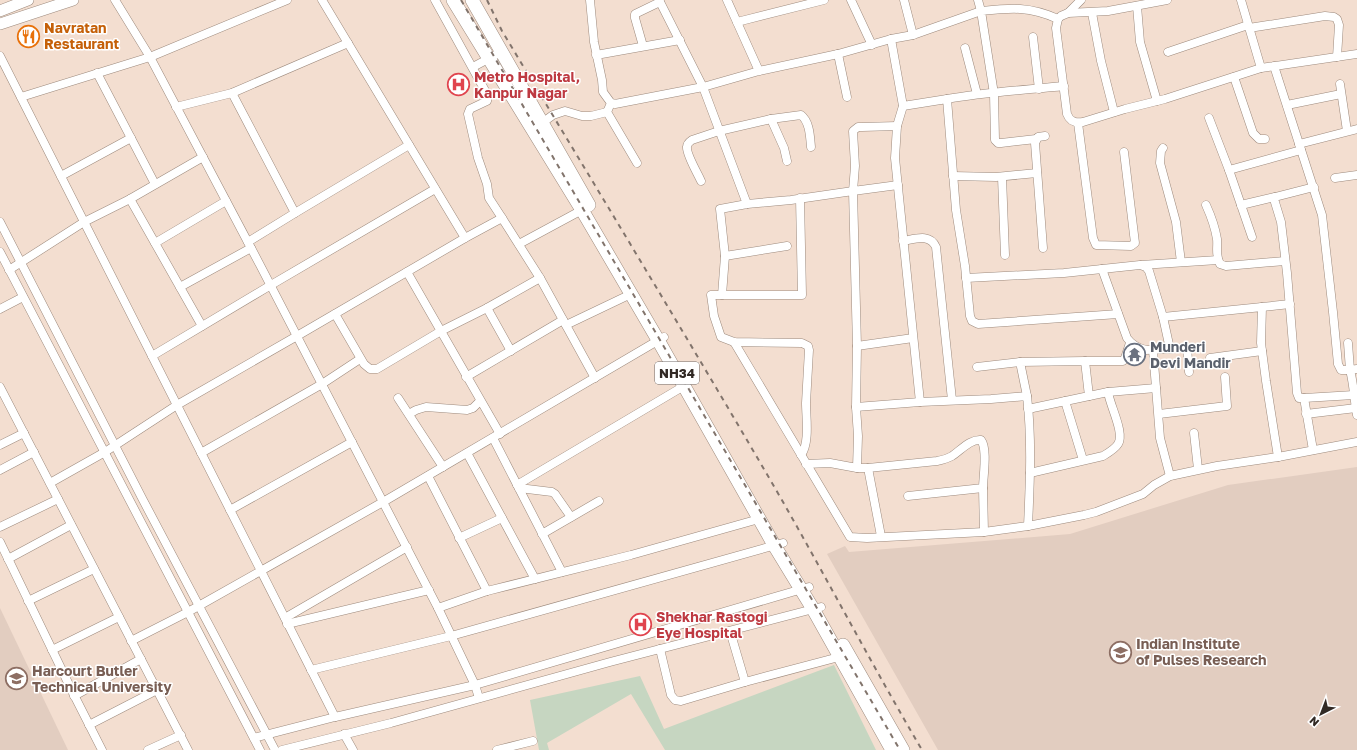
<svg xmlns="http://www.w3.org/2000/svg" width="1357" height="750" font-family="'Golos Text',sans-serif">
<rect width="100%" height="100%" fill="#f3ded0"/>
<g fill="#e2cdc0">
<polygon points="1357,467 1357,750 938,750 827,554 845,546 849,552 1070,534 1228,485"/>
<polygon points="0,608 68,750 0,750"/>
</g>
<polygon fill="#c6d6c1" points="834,665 876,750 665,750 631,694 547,743 549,750 539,750 530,700 640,676 664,729"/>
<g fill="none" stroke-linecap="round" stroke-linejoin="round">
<defs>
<g id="minor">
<polyline points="115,0 150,57 260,265 438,608 475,685 479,698"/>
<polyline points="322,0 465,238"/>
<polyline points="435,0 488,96 487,101 470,109 468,114 478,158 487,184 489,198 502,218"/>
<polyline points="590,0 594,42 602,80 603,92 611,103 607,112 637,163"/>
<polyline points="659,0 703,87 759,71 838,54 891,39 913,35 981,11 978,0"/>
<polyline points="727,0 759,71"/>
<polyline points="851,0 872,45"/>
<polyline points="904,0 913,35"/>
<path d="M1167,0L1108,11L1068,13L1061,16L1058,19L1056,28L1067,114C1070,122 1076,123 1083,122L1125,109L1165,99L1261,68L1357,54"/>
<polyline points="1241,0 1261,68"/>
<polyline points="1137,6 1140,42 1157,101"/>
<polyline points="1068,13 1081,0"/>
<polyline points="1092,13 1101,61 1114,112"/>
<polyline points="737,22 824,0"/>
<polyline points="1249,28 1325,16 1334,17 1337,19 1339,25 1337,57"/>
<polyline points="1033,37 1039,89"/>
<polyline points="891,39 903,106 947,99 956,210 965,266 970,316 972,321 978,324 1118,314"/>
<polyline points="643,46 635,18 635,14 660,2"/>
<polyline points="965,48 977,94"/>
<polyline points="1168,52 1248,25"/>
<polyline points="838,54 847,97"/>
<polyline points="596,55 680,40"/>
<polyline points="0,56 335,717"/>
<path d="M1274,66L1322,215L1333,312L1338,364L1341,370H1350C1354,385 1354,399 1357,415"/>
<polyline points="473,67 501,52"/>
<polyline points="97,73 155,184"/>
<polyline points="1234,77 1253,133 1259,139 1265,139"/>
<polyline points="1340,84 1347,131"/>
<polyline points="232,93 295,213"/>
<polyline points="21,97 150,57 287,0"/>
<path d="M947,99C985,92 1025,90 1064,86"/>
<polyline points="611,103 615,104 703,87 747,204"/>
<polyline points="1287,105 1341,94"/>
<polyline points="903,106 897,126 895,158 920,402"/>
<polyline points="176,107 232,93 348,43"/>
<polyline points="1209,118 1229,170"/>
<path d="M771,119L801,115C810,122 810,137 811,147"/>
<polyline points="542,123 553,115 565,111 582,116 591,116 607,112"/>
<polyline points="1078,123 1093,238 1096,245 1131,246 1135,243 1124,152"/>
<polyline points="897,126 862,127 858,127 853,131 855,166 853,191 898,185"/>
<path d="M1036,139L1001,143H998L995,140L994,94L981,11C1011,8 1029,6 1058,19"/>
<polyline points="1299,144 1357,129"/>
<polyline points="1163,148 1161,151 1160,163 1176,222 1181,262"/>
<polyline points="61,176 131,138"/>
<polyline points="953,176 996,177 1037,173"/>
<polyline points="1002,177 1005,255"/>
<polyline points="1335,178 1357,175"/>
<path d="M701,181C698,174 686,154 687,147C687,144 689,142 692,140L719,131L771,119L784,148L787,161"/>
<polyline points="130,199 202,326"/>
<path d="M1206,205C1211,216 1215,227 1217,239C1218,247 1215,255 1220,264L1226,266L1285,261"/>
<polyline points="1241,205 1275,197"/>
<polyline points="0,222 143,500 275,750"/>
<polyline points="1252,237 1229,170 1301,150"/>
<path d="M903,241C915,239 930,233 936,247L952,400"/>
<polyline points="248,242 295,213 409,145"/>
<polyline points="155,243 226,201"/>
<polyline points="519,244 582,210"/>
<polyline points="1043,248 1035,143 1038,137 1045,136"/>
<polyline points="0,252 260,750"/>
<polyline points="725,256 787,246"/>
<polyline points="1141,265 1218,260"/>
<polyline points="9,270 84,222 130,199 203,157"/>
<polyline points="407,272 500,434"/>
<polyline points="966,278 1064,273 1102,269"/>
<polyline points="180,287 251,248"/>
<polyline points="722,295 802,295 800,198"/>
<polyline points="1262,307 1290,304"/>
<polyline points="487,308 511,351"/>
<polyline points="0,309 23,297"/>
<polyline points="335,314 364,364 370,369 377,369 441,331 487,308 540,278"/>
<polyline points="1163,317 1170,349"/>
<polyline points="566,325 631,294"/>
<polyline points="734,342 850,537 867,538 984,532 983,488"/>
<polyline points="1348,343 1350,370 1357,369"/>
<polyline points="857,346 913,338"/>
<polyline points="1153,350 1160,438 1170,476"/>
<polyline points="152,356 271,285 435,189"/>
<polyline points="1210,358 1262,351"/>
<polyline points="1085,361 1123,361 1125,358 1130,343"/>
<polyline points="977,367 1020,362"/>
<polyline points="466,377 563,320"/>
<polyline points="0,387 188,750"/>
<polyline points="1027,396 1020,362 1085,361 1089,396 1028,409"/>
<polyline points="1089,396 1108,392 1156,388"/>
<polyline points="398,398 443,467"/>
<polyline points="1304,398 1354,395"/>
<polyline points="1065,401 1083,460"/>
<polyline points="409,414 416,410 426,407 467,410 473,408 480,401"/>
<polyline points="1159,414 1227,406 1225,377"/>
<polyline points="1306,414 1356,408"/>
<polyline points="1194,433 1198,469"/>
<polyline points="493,438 562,572"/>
<polyline points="0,445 24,433"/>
<polyline points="1313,450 1304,398 1299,398 1297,393 1287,273 1281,222 1274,199 1275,197 1314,187"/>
<polyline points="201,453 322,384 360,359"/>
<polyline points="467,453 535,579"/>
<path d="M801,455C810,443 806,417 806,403C807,385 808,367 809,350L808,346L802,343L734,342L721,337L714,316L711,295H722L725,256L720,209L747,204L791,200L853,191L857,346L856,407"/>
<polyline points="1278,457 1357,442"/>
<path d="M806,464L830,463L857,468H868L937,461C942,460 947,459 952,456C961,450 970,439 981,440C988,449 983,477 983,488L908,496"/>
<path d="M857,468L858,436L856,407L920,402L991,399L1027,396C1032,439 1030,483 1028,526L1084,515L1096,512L1143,494L1154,485L1170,476L1217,466L1278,457L1266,381L1261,343L1262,307L1163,317L1149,271L1146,267L1140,265L1102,269L1127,338C1132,345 1138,348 1146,350L1187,348L1189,372"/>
<polyline points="868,468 881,536"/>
<polyline points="0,470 34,452"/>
<path d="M1030,473L1103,456C1108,453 1115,449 1118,444C1125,433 1110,406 1108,392"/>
<polyline points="428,476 487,591"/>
<polyline points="50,483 105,452 177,405 297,336 465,238 502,218 540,278 595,378"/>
<polyline points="517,485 684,386"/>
<polyline points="519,488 552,492 555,494 571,517"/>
<polyline points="230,510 352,442"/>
<polyline points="0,527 58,499"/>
<polyline points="984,532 1028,526"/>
<polyline points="542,534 599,501"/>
<polyline points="459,538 502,518"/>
<polyline points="0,542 73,693 102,750"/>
<polyline points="8,559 71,525"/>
<polyline points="28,601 94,569"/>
<polyline points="438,608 487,591 631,555 759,519"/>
<polyline points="285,618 407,547"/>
<polyline points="287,624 429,590"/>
<polyline points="730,631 745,682 839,657"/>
<polyline points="131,641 188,612 383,502 664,337"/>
<polyline points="660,649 671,695 675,700 681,701 745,682"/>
<polyline points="52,650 119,617"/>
<polyline points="311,670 451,636 783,543"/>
<polyline points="74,696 141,659"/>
<polyline points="89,725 157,690"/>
<polyline points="344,734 353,750"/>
<polyline points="254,738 335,717 475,685 809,587"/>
<polyline points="148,750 181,735"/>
<polyline points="282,750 391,723 610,662 821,607"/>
<polyline points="497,750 533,741"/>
</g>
<g id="secondary">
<polyline points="0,11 28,0"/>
<polyline points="0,24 73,0"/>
</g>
<g id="trunk">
<polyline points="453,0 582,210 658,340 774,545 813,609 892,750"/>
<polyline points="472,0 589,205"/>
<polyline points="843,645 903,750"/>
</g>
</defs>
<use href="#minor" stroke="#9d8a7d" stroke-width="9"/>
<use href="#secondary" stroke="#9d8a7d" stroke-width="12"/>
<use href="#trunk" stroke="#9d8a7d" stroke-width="14"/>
<use href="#minor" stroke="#fff" stroke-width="8"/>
<use href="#secondary" stroke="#fff" stroke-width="11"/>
<use href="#trunk" stroke="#fff" stroke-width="13"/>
<g stroke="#82746c" stroke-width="2" stroke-dasharray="5 5" stroke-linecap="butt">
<polyline points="461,0 900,750"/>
<path d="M487,0L502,31C591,179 681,327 768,476C821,567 869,660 922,750"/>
</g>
</g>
<defs>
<symbol id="restaurant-ring" viewBox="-11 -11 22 22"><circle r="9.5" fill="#fff" stroke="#e8710a" stroke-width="1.5"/><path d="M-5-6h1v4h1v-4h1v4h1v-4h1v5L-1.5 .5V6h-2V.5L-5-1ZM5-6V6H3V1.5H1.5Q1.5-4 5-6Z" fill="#e8710a"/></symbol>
<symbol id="hospital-ring" viewBox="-11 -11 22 22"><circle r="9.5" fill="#fff" stroke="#e0444e" stroke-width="1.5"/><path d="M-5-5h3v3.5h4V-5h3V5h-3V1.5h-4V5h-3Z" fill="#e0444e"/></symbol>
<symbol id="temple-ring" viewBox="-11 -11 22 22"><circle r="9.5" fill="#fff" stroke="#6b7280" stroke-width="1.5"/><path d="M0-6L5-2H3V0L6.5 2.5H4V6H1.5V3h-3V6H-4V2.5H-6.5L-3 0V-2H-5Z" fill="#6b7280"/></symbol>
<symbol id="university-ring" viewBox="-11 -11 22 22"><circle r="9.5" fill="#fff" stroke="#8d6e63" stroke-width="1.5"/><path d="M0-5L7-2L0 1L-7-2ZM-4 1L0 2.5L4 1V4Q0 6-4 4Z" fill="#8d6e63"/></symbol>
</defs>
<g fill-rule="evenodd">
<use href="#restaurant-ring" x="16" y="24" width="25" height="25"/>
<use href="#hospital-ring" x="446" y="72" width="25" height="25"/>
<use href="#temple-ring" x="1122" y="342" width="25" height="25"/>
<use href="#hospital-ring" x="628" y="612" width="25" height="25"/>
<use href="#university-ring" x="1108" y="640" width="25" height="25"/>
<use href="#university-ring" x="4" y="666" width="25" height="25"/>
</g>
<g text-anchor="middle" stroke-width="3" stroke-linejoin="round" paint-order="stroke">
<rect fill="#fff" stroke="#6f6966" stroke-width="1" x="655" y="362" width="44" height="22" rx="3"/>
<g font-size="13" font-weight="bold" fill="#312924">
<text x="677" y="378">NH34</text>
</g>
<g font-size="14" font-weight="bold" fill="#c56008" stroke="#fff" text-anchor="start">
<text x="44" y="33">Navratan<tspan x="44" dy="16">Restaurant</tspan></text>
</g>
<g font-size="14" font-weight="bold" fill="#be3a42" stroke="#fff" text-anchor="start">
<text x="474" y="82">Metro Hospital,<tspan x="474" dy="16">Kanpur Nagar</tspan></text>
<text x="656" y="622">Shekhar Rastogi<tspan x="656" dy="16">Eye Hospital</tspan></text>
</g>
<g font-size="14" font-weight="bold" fill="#5b616d" stroke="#fff" text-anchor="start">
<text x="1150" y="352">Munderi<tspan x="1150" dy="16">Devi Mandir</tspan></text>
</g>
<g font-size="14" font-weight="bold" fill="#785e54" stroke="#fff" text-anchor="start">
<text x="1136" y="649">Indian Institute<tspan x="1136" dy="16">of Pulses Research</tspan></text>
<text x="32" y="676">Harcourt Butler<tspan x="32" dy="16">Technical University</tspan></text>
</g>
</g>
<g transform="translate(1321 714) rotate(222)" stroke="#ffffff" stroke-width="3" paint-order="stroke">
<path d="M0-3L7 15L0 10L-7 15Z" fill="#312924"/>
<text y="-6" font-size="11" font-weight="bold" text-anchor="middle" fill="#312924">N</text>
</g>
</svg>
